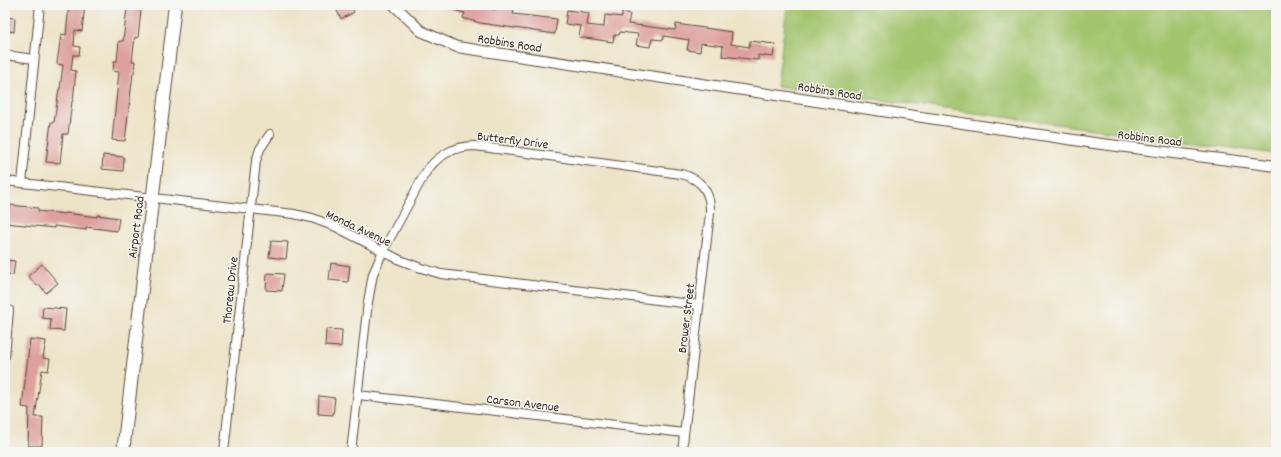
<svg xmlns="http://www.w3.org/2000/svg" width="1281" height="457" font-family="Dekko,sans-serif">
<rect width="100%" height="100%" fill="#f6f6f2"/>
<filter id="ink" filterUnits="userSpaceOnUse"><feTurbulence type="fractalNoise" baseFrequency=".025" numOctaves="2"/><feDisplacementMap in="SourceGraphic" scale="8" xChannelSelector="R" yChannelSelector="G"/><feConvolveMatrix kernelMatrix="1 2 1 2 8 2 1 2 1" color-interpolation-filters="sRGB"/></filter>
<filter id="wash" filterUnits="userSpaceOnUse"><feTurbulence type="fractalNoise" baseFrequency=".012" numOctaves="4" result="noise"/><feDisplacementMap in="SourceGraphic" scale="16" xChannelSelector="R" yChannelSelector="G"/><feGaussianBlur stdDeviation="0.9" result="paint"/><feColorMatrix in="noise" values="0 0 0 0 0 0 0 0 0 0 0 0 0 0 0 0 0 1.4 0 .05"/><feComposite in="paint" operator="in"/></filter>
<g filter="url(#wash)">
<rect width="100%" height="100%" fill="#ede4c8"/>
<polygon fill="#a2c46d" stroke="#6e7746" points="787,5 1276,5 1276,154 777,86"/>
<g id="blocks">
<g fill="#dda09d">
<polygon points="69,5 85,5 82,31 75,30 74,46 80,47 79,55 73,55 71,70 76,71 73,101 72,101 68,134 63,134 60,163 46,162 51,122 54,122 59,89 60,89 63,65 57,64 61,34 66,35"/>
<polygon points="334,5 351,5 354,12 341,19"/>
<polygon points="444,5 476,5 495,10 495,7 514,9 513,14 557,19 555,34 480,23 463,18 465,13 443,7"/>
<polygon points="127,8 141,10 138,38 135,37 132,61 135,61 134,73 133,73 125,141 112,140 119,72 113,71 114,61 117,61 119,41 123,41"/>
<polygon points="567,10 589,13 587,25 604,27 605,15 622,17 622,12 630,14 628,24 675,30 676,24 732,32 731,44 749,47 750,41 775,44 773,57 758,55 758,60 722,56 723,46 701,43 700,52 687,50 689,40 664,36 663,40 652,39 650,47 636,45 638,34 620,32 619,35 614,35 613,42 579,37 581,26 565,24"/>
<polygon points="5,17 15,18 14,32 5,30"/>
<polygon points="103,155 124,157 123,171 102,169"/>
<polygon points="10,205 38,208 38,211 65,214 65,213 97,217 97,215 119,218 117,231 86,227 86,230 54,226 54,228 5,223 5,208 10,208"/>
<polygon points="271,241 288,242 286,259 269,257"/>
<polygon points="5,260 15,261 13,275 5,274"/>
<polygon points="331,263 350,266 348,282 329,280"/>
<polygon points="42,264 58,283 46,293 39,284 37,286 28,276"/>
<polygon points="267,273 284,274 282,291 266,290"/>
<polygon points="43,307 66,309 64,331 50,330 51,319 42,318"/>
<polygon points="326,329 342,330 341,347 325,346"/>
<polygon points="30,339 46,341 43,358 50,359 48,371 42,370 35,417 43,417 42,446 28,446 29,408 22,407"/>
<polygon points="319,396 335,398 333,415 318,414"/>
</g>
</g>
</g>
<g filter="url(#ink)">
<use href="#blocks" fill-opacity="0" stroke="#564638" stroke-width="1"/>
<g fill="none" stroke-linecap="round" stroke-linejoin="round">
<defs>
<g id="minor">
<polyline points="5,55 34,59"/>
<polyline points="5,181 294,214 312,218 336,227 400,260 421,268 441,274 699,305"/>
<polyline points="22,183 40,5"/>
<polyline points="5,309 9,310 5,356"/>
<polyline points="358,395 684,433"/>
<polyline points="224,452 256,161 260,149 270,134"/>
<path d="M351,452L368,302L373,274L383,251L424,175C435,157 453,146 475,146L681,174C701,179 711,191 710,213L682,452"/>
</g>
<polyline id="tertiary" points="394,5 421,31 457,47 1094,143 1276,166"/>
<polyline id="secondary" points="123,452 175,5"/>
</defs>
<use href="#minor" stroke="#564638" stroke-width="10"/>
<use href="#tertiary" stroke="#564638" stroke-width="12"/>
<use href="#secondary" stroke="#564638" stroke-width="14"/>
<use href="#minor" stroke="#fff" stroke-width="8"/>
<use href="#tertiary" stroke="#fff" stroke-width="10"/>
<use href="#secondary" stroke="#fff" stroke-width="12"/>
</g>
</g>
<g text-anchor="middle" stroke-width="3" stroke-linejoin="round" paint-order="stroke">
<g font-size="13" fill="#3b2a1e" stroke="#f6f6f2">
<text transform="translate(510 42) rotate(9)" y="5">Robbins Road</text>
<text transform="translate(830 90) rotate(9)" y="5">Robbins Road</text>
<text transform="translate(1150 137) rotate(7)" y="5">Robbins Road</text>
<text transform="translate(513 139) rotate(7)" y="5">Butterfly Drive</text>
<text transform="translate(135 227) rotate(-83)" y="5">Airport Road</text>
<text transform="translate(359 227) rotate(25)" y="5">Monda Avenue</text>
<text transform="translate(229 290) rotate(-84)" y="5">Thoreau Drive</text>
<text transform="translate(685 318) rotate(-83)" y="5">Brower Street</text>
<text transform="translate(523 402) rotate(7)" y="5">Carson Avenue</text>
</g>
</g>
<rect width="1281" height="457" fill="none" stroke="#f6f6f2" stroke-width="20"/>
</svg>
